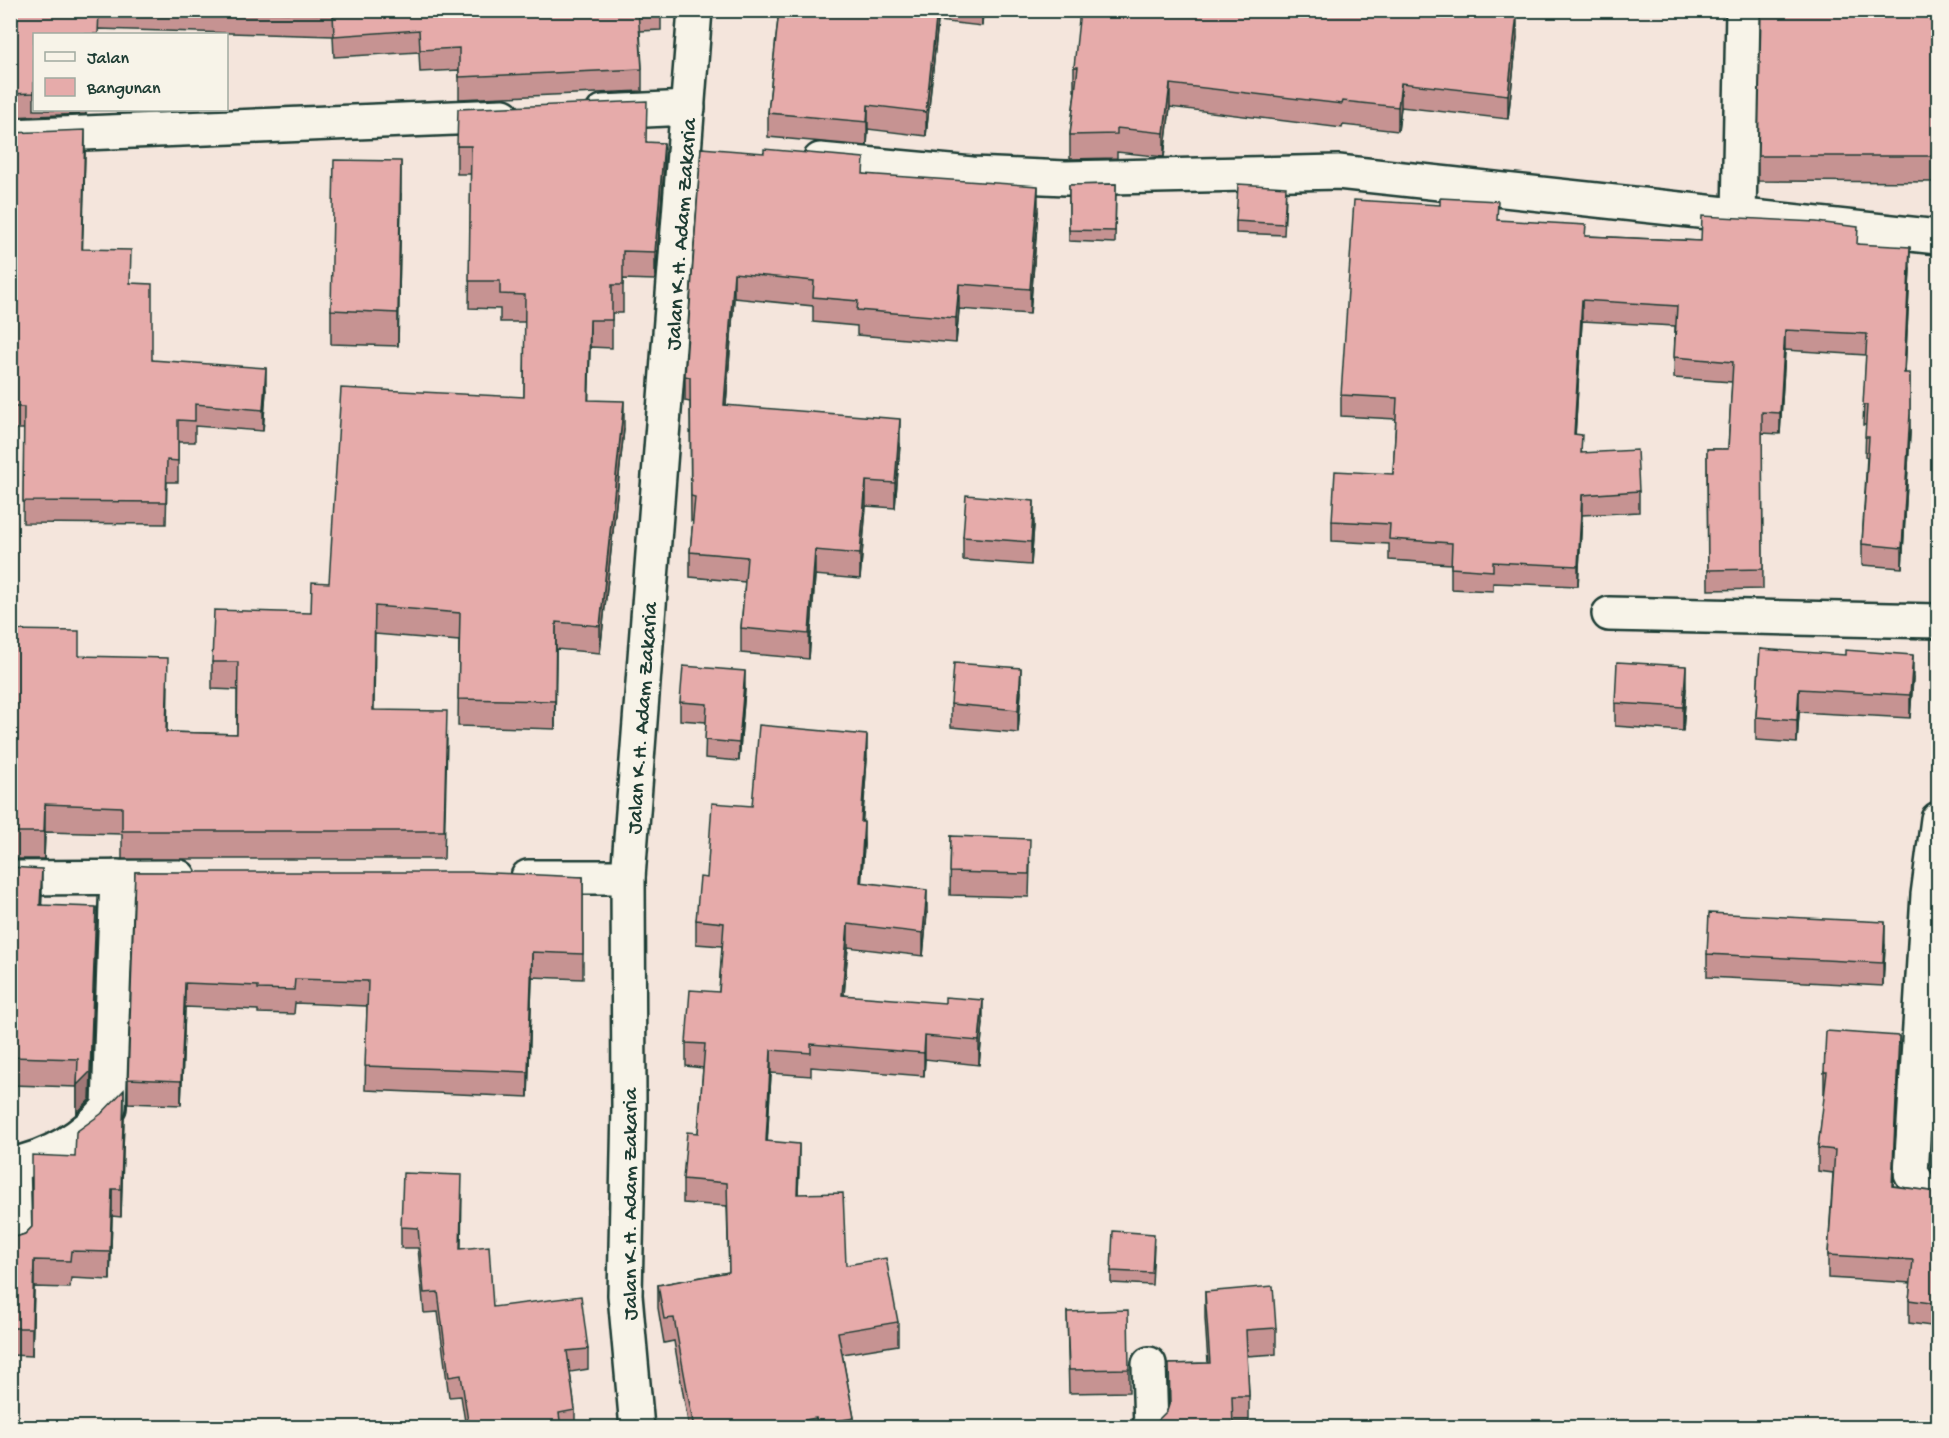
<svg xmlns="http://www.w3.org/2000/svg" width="1949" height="1438" font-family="'Gochi Hand',sans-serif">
<rect width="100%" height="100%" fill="#f4e5dc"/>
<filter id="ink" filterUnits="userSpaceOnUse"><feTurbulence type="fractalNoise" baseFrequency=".0167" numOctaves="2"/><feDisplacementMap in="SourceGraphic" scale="12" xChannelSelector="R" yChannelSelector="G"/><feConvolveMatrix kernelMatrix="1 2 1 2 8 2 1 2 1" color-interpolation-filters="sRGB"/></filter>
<g filter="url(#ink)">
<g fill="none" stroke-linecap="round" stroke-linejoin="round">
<defs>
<g id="minor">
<polyline points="603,112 688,108"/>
<polyline points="10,136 503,116"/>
<polyline points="820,160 972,174 1066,178 1338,172 1938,237"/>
<polyline points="1739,215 1743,10"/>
<polyline points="1609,614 1938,621"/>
<polyline points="1938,819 1928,895 1911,1173 1923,1191 1938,1194"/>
<polyline points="528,877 628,877"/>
<polyline points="10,878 179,877"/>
<path d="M10,1165C50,1157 83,1138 109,1107L117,877"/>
<polyline points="13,1165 15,1246"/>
<polyline points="1149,1364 1151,1428"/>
<polyline points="637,1428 625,1295 629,1106 628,877 695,10"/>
</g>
</defs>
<use href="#minor" stroke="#1f3d34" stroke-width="38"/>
<use href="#minor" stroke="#f7f3e8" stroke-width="33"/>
</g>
<g fill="#c69392" stroke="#1f3d34" stroke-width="1.5">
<polygon points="10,10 661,10 661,30 640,31 642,69 642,91 459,99 459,70 420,72 419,52 334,57 333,36 99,29 34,34 34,110 86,110 86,114 10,117"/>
<polygon points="779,10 983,10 982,26 938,21 926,136 868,129 867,146 768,137 768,113"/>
<polygon points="1938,10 1938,182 1758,181 1758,156"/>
<polygon points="1508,13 1517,38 1508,119 1401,107 1398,131 1343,125 1342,128 1170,107 1164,157 1117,152 1117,158 1070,159 1070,135 1075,91 1074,91 1074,67"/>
<polygon points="10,133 85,152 82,249 131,283 152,360 266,390 263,431 195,426 195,442 178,442 178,482 167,482 166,524 23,523 24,429 10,429"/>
<polygon points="647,142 664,170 655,280 623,279 623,313 612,313 612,348 590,347 588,400 624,429 600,653 556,649 555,729 458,726 459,641 375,634 374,710 447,739 444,859 122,859 122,834 45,832 44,859 10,859 10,630 79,656 168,686 167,732 237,734 237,690 212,689 212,662 311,613 329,583 524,397 525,322 500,322 500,309 469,308 471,174 457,174 457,146"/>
<polygon points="701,148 864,174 1038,211 1030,314 959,309 956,343 857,335 857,326 813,322 813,306 734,298 726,405 900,444 895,508 866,506 860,579 815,575 809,659 741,653 741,628 745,582 690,577 690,552 693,521 691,521 690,402 685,401 685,376"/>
<polygon points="1116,184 1115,243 1069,241 1069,185"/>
<polygon points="401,195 398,346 331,344 331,310"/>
<polygon points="1286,198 1284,235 1236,233 1236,221"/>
<polygon points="1498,220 1586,236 1701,241 1858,244 1910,268 1905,373 1910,433 1902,568 1862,565 1862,544 1867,457 1865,457 1866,425 1863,425 1866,355 1785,350 1780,434 1762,433 1763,589 1708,590 1707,449 1728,449 1732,382 1674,378 1675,326 1582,321 1575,434 1582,453 1639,491 1639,512 1582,515 1578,586 1493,583 1493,591 1451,589 1451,564 1389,560 1389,544 1332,541 1332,521 1393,474 1396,419 1341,416 1341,395"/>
<polygon points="1034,524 1031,565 963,560 963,537"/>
<polygon points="1760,649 1913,678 1910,718 1799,712 1797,743 1756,740 1756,717"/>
<polygon points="745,689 739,761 705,758 706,722 680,720 680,702"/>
<polygon points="1686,689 1683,731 1615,726 1615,703"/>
<polygon points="1021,692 1018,733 951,727 951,704"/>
<polygon points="867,759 862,822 864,845 861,882 927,913 923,956 848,947 844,995 983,1023 979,1065 925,1059 924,1076 811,1067 811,1076 771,1073 767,1141 799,1167 798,1194 846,1265 898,1322 898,1345 842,1354 854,1418 854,1428 689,1428 674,1341 664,1343 658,1308 658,1285 729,1272 727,1206 683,1203 683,1179 698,1133 703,1068 686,1066 686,1043 719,992 722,946 696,944 696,920 707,878 752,806"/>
<polygon points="951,836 1030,862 1029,897 950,895"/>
<polygon points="10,867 42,905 96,935 90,1099 77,1113 77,1087 11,1085"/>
<polygon points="135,872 583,877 583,979 532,977 528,1097 365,1090 367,1006 295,1003 294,1014 258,1013 258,1010 185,1007 181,1105 128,1103 128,1079"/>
<polygon points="1885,945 1883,986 1707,977 1707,954"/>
<polygon points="1899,1059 1893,1186 1938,1192 1938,1327 1909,1323 1909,1300 1911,1283 1828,1278 1828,1255 1833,1173 1818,1171 1818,1148 1825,1095 1824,1095 1824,1072"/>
<polygon points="124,1117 121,1217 112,1216 110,1280 71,1278 70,1288 34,1287 32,1356 10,1355 10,1236 16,1237 25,1234 32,1227 75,1157"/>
<polygon points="462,1195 461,1249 493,1307 588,1349 588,1369 570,1372 575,1410 575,1428 466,1428 461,1396 449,1397 438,1312 424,1313 418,1248 401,1248 401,1227"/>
<polygon points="1154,1246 1152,1285 1111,1283 1111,1271"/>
<polygon points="1205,1292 1276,1328 1276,1354 1247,1356 1249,1396 1249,1422 1233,1422 1167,1411 1169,1405 1169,1364 1208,1363 1205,1318"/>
<polygon points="1067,1312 1129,1369 1129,1392 1069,1393"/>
</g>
<g fill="#a17877" stroke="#1f3d34" stroke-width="1.5">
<polygon points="937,10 938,10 938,21 926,136 926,112"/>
<polygon points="982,10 983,10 982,26"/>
<polygon points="1517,14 1517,38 1508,119 1508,95"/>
<polygon points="1401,83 1401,107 1398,131 1398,107"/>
<polygon points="1170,84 1170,107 1164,157 1164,133"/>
<polygon points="868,105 868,129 867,146 867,122"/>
<polygon points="85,130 85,152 82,270 82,249"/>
<polygon points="664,143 664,170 655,280 655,252"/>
<polygon points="401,161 401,195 398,346 398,313"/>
<polygon points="1038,186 1038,211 1030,314 1030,289"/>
<polygon points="1910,247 1910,268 1904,393 1904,373"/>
<polygon points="734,273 734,298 724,430 724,405"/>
<polygon points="959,284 959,309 956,343 956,318"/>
<polygon points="1582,300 1582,321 1574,455 1574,434"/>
<polygon points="590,320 590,347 588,427 588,400"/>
<polygon points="1785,330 1785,350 1780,434 1780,413"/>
<polygon points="266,368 266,390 263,431 263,410"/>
<polygon points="1910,373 1910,433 1902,568 1902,548"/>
<polygon points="624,401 624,429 600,653 600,626"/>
<polygon points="900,419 900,444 895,508 895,483"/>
<polygon points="866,481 866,506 860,579 860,554"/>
<polygon points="1582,495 1582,515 1578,586 1578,566"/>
<polygon points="1034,501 1034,524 1031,565 1031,542"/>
<polygon points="815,550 815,575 809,659 809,634"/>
<polygon points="556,622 556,649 555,729 555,701"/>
<polygon points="1913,655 1913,678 1910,718 1910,695"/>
<polygon points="1686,666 1686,689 1683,731 1683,707"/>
<polygon points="1021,668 1021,692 1018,733 1018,710"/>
<polygon points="745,671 745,689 739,761 739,743"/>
<polygon points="1799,689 1799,712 1797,743 1797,720"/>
<polygon points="867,735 867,759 861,845 861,822"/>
<polygon points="45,804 45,832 44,859 44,832"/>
<polygon points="864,822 864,845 860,905 860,882"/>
<polygon points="42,869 42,897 40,932 40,905"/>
<polygon points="927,890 927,913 923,956 923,933"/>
<polygon points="96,907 96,935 90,1099 77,1113 77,1085"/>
<polygon points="1885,922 1885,945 1883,986 1883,963"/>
<polygon points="848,924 848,947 842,1018 842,995"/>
<polygon points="532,952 532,977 528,1097 528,1072"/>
<polygon points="185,983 185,1007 181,1105 181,1081"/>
<polygon points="983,1000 983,1023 979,1065 979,1041"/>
<polygon points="925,1036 925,1059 924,1076 924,1053"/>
<polygon points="1899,1036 1899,1059 1892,1209 1892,1186"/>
<polygon points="771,1050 771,1073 766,1165 766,1141"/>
<polygon points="124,1090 124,1117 121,1217 121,1189"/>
<polygon points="799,1144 799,1167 797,1217 797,1194"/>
<polygon points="112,1189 112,1216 110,1280 110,1252"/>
<polygon points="34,1260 34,1287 32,1356 32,1328"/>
</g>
<g fill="#e6abaa" stroke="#1f3d34" stroke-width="1.5">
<polygon points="10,10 99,10 98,34 34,34 34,93 10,94"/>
<polygon points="203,10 638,10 642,69 459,77 459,48 420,50 419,30 334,36 333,14"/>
<polygon points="779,10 937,10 926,112 868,105 867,122 768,113"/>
<polygon points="1080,10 1505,10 1505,12 1517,14 1508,95 1401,83 1398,107 1343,101 1342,104 1170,84 1164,133 1117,128 1117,134 1070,135 1078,67 1074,67"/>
<polygon points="1761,10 1938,10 1938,156 1758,156"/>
<polygon points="647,101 646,142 664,143 655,252 623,251 623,285 612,285 612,320 590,320 588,400 624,401 600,626 556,622 555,701 458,699 460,613 375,606 373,710 447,711 444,831 122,831 122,807 45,804 44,832 10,832 10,630 79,631 79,656 168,658 166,732 237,734 238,662 212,662 214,610 311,613 312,582 329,583 341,388 524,397 525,295 500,294 500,281 469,281 471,146 457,146 458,109"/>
<polygon points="85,130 82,249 131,250 130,283 152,284 152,360 266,368 263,410 195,404 195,421 178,420 178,461 167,460 166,502 23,501 24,407 10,407 10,133"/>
<polygon points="701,148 764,153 764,149 864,158 863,174 1038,186 1030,289 959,284 956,318 857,310 858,301 813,297 814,281 734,273 724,405 900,419 895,483 866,481 860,554 815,550 809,634 741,628 747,557 690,552 695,497 691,496 690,377 685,376"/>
<polygon points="334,160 401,161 398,313 331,310"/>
<polygon points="1116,184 1115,231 1069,230 1069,185"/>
<polygon points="1238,184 1286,187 1284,224 1236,221"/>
<polygon points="1440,198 1498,201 1497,220 1586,225 1585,236 1701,241 1702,216 1816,222 1858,227 1857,244 1910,247 1904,373 1910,373 1910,413 1902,548 1862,544 1869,437 1865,437 1867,405 1863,405 1867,334 1785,330 1780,413 1762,412 1763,569 1708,570 1707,449 1728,449 1733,362 1674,357 1677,306 1582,300 1574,434 1582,435 1581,453 1637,450 1639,491 1582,495 1578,566 1493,562 1493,571 1451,568 1452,543 1389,539 1390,524 1332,521 1335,471 1393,474 1397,398 1341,395 1354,200 1440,205"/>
<polygon points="966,495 1034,501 1031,542 963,537"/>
<polygon points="1760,649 1845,655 1845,650 1913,655 1910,695 1799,689 1797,720 1756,717"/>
<polygon points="1617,662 1686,666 1683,707 1615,703"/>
<polygon points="954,663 1021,668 1018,710 951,704"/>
<polygon points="683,666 745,671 739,743 705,740 707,704 680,702"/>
<polygon points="759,725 867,735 861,822 864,822 860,882 927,890 923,933 848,924 842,995 945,1003 945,997 983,1000 979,1041 925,1036 924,1053 811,1044 811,1053 771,1050 766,1141 799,1144 797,1194 843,1193 846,1265 886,1258 898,1322 838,1332 854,1418 817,1424 816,1418 765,1428 694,1428 674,1318 664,1319 658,1285 729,1272 727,1183 683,1179 687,1132 698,1133 705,1044 686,1043 690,990 719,992 724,923 696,920 700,877 707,878 712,803 752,806"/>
<polygon points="951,836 1030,839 1029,874 950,872"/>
<polygon points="10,867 42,869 40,905 96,907 90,1072 77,1085 78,1059 11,1057 10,1072"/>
<polygon points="135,872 471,872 583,877 583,954 532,952 528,1072 365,1066 368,981 295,979 294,990 258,989 258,986 185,983 181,1081 128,1079"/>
<polygon points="1709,913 1885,922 1883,963 1707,954"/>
<polygon points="1826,1031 1899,1036 1892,1186 1938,1192 1938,1304 1909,1300 1913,1260 1828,1255 1835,1150 1818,1148 1827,1072 1824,1072"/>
<polygon points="124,1090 121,1189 112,1189 110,1252 71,1251 70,1261 34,1260 32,1328 10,1328 10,1236 16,1237 25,1234 32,1227 32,1155 75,1157 76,1132 101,1114"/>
<polygon points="403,1173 462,1175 460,1249 489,1246 493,1307 581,1296 588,1349 567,1351 575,1410 559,1413 561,1428 469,1428 461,1375 449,1377 438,1292 424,1293 418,1228 401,1227"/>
<polygon points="1113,1231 1154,1234 1152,1273 1111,1271"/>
<polygon points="1273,1286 1276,1328 1246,1330 1249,1396 1232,1396 1233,1428 1159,1428 1159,1419 1167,1411 1170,1402 1169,1364 1210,1363 1205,1292"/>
<polygon points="1128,1310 1129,1369 1069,1370 1067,1312"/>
<polygon points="1414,1423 1415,1428 1364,1428"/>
</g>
</g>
<g text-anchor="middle" stroke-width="4.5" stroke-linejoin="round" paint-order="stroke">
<g font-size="22" fill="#1f3d34" stroke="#f7f3e8">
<text transform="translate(679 234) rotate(-86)" y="8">Jalan K.H. Adam Zakaria</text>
<text transform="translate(640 718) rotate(-86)" y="8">Jalan K.H. Adam Zakaria</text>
<text transform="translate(628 1204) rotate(-90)" y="8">Jalan K.H. Adam Zakaria</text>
</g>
</g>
<rect width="1949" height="1438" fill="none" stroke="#f7f3e8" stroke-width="36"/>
<rect x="18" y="18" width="1913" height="1402" fill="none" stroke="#1f3d34" stroke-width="2" filter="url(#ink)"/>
<rect x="33" y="33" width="195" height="78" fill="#f7f3e8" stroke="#a1aaa0" stroke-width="1.5"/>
<rect x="45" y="52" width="30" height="9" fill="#f7f3e8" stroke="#a1aaa0" stroke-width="1.5"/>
<text x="87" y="63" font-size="18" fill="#1f3d34">Jalan</text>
<rect x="45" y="78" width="30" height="18" fill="#e6abaa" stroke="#a1aaa0" stroke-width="1.5"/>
<text x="87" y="93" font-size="18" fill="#1f3d34">Bangunan</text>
</svg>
